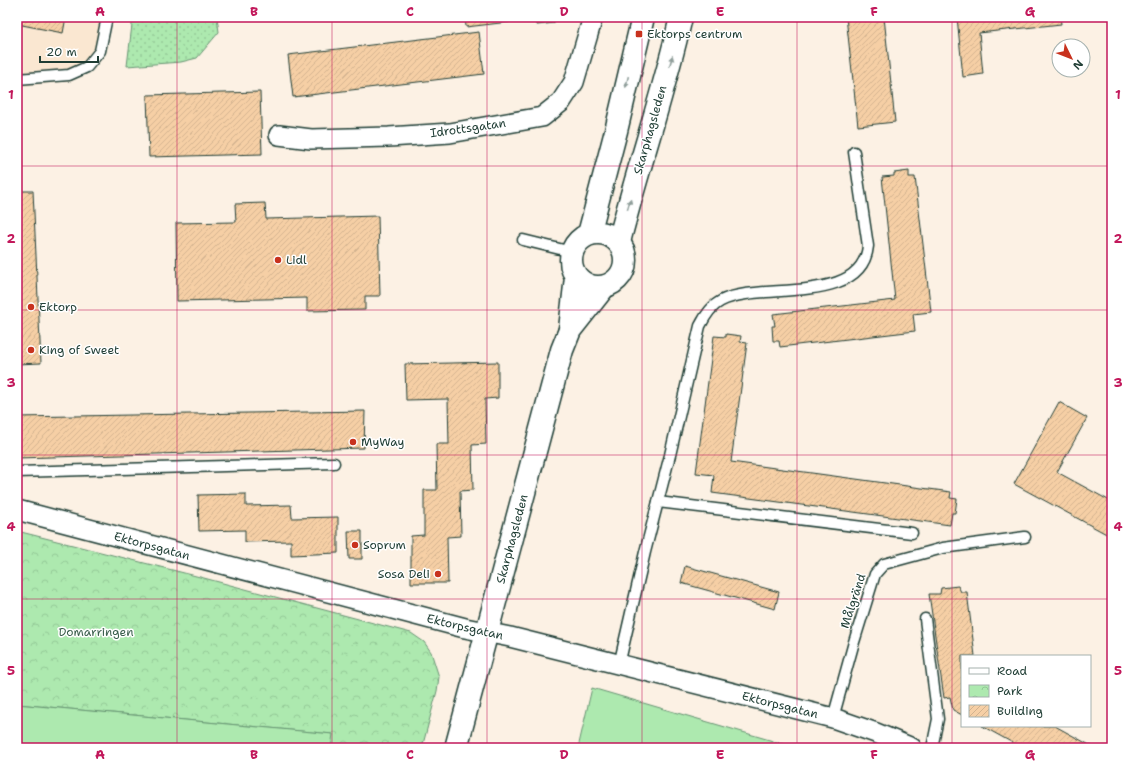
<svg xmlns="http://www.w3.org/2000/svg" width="1129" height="765" font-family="'Shantell Sans',sans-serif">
<defs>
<pattern id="grass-dots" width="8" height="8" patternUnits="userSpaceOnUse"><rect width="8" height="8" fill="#ade9af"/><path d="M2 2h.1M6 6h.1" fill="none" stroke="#94c997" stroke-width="1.8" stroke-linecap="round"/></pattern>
<pattern id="park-crowns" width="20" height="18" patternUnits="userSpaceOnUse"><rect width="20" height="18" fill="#ade9af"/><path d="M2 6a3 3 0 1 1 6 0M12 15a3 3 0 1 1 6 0" fill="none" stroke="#94c997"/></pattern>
<pattern id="building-hatch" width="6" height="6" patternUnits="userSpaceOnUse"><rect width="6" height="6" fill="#f6cfa5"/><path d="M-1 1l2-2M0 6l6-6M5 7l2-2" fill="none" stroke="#d2b38f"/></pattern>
</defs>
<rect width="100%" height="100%" fill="#fcf1e4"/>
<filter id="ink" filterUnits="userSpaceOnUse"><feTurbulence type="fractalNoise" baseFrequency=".025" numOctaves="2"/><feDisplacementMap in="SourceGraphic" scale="8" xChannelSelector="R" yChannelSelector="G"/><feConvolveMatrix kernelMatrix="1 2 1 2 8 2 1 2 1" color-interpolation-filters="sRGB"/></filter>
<g filter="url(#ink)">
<polygon fill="#fae7d1" points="17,17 111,17 102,57 72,81 23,86 17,80"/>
<polygon fill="url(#grass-dots)" stroke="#669372" points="133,17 217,17 219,32 197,58 181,62 127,66"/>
<polygon fill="url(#park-crowns)" stroke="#669372" points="17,531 200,577 411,633 424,642 431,652 439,677 437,691 422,748 331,748 332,734 17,704"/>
<g fill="#ade9af" stroke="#669372">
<polygon points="592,688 797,748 578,748"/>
<polygon points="17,704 333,734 331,748 17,748"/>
</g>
<g fill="url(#building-hatch)" stroke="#1f3d34">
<polygon points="17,17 66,17 63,33 17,24"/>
<polygon points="465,17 508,17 509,22 466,27"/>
<polygon points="536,17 553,17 554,23 537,25"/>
<polygon points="846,17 884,17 895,122 858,126"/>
<polygon points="957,17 1060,17 1061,24 979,33 983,74 963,77"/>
<polygon points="479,32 484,74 293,97 288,55"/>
<polygon points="260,92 262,154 149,157 147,95"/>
<polygon points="909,171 909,177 915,177 931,312 913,314 915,331 780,347 779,341 773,341 772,326 775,326 773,314 895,300 882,177 894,176 894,173"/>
<polygon points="17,191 33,191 41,363 17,364"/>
<polygon points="265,203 266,219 378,216 380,296 365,296 365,310 307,311 307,298 177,301 176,223 236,222 235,204"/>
<polygon points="726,334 741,336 740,342 747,343 731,462 951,492 950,498 957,499 955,513 952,513 950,525 712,493 714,475 696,473 714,336 726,337"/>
<polygon points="498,362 498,398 485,399 486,444 472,445 473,490 460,491 461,536 447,537 448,583 411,583 411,536 424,535 424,490 437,490 436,444 449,444 448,399 406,400 405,364"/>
<polygon points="1059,402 1087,418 1057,472 1112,502 1112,537 1014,484"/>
<polygon points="365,411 364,448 17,458 17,417"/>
<polygon points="246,494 246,506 291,505 292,518 338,517 338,553 291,555 291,541 245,542 245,530 199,531 198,495"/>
<polygon points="348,531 362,531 362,559 349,559"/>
<polygon points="685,566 779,592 775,609 681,583"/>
<polygon points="958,586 961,592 967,592 975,656 962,656 962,715 953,710 950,697 944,698 929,594 940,594 941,588"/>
<polygon points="982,726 1055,726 1095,748 1022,748"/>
</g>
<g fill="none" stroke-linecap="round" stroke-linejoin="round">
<defs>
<g id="service">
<polyline points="17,79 69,75 87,67 100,51 107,17"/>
<polyline points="523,240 572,252"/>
<polyline points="17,472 334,463"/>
<polyline points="658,502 912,533"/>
<polyline points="925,619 938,719 932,748"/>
<path d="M619,665L645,552L670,455L700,326C705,316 711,306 721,301C758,281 862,307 868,246L854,152"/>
<polyline points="833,718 854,642 875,574 884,564 943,548 1025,537"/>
</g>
<g id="minor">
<polyline points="279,135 311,139 389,137 450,133 542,117 561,102 574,82 593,17"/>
<polyline points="17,510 465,628 510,637 833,718 876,733 912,748"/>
</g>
<g id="secondary">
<circle cx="598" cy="260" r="27"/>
<polyline points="589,234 616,131 643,17"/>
<path d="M619,242C638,167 664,93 681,17"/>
<polyline points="570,329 576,277"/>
<polyline points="456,748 562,350 570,330 604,287"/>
</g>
</defs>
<use href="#service" stroke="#1f3d34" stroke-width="13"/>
<use href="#minor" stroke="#1f3d34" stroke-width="22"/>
<use href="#secondary" stroke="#1f3d34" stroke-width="25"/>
<use href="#service" stroke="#fff" stroke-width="10"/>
<use href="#minor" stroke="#fff" stroke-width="19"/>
<use href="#secondary" stroke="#fff" stroke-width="22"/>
</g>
<defs><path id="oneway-solid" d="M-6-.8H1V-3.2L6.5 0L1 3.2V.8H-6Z"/></defs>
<g fill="#8f9e9a">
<use href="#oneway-solid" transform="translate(671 61) rotate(-75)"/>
<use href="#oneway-solid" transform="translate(627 82) rotate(103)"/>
<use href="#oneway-solid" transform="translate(629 204) rotate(-74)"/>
</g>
</g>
<path fill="none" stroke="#c2185b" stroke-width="1" stroke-opacity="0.55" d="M177,17V748M332,17V748M487,17V748M642,17V748M797,17V748M952,17V748M17,166H1112M17,310H1112M17,455H1112M17,599H1112"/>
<g fill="#c8321e" stroke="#fff" stroke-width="1.5">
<rect x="635" y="30" width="8" height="8" rx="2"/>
<circle cx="278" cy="260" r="4"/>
<circle cx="31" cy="307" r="4"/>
<circle cx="31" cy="350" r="4"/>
<circle cx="353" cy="442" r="4"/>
<circle cx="355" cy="545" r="4"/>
<circle cx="438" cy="574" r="4"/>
</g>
<g text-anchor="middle" stroke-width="3" stroke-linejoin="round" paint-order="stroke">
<g font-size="12" fill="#1f3d34" stroke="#fff" text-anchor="start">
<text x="647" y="38">Ektorps centrum</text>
<text x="286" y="264">Lidl</text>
<text x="39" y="311">Ektorp</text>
<text x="39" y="354">King of Sweet</text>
<text x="361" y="446">MyWay</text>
<text x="363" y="549">Soprum</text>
<text x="430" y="578" text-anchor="end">Sosa Deli</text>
</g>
<g font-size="12" fill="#1f3d34" stroke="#fff">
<text transform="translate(468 128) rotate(-8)" y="4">Idrottsgatan</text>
<text transform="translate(650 130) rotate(-74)" y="4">Skarphagsleden</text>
<text transform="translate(512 539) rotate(-75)" y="4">Skarphagsleden</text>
<text transform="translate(152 546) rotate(15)" y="4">Ektorpsgatan</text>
<text transform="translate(853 601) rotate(-72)" y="4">Målgränd</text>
<text transform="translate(465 627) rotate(13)" y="4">Ektorpsgatan</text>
<text transform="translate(780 705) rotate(14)" y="4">Ektorpsgatan</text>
</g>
<g font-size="12" fill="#3b5f4d" stroke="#fff">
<text x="96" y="636">Domarringen</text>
</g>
</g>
<rect width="1129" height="765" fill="none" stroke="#fff" stroke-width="44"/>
<rect x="961" y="655" width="130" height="72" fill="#ffffff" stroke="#a5b1ae"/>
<rect x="969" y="668" width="20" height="6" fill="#ffffff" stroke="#a5b1ae"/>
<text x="997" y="675" font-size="12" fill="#1f3d34">Road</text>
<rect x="969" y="685" width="20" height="12" fill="url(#park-crowns)" stroke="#a5b1ae"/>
<text x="997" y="695" font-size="12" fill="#1f3d34">Park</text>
<rect x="969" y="705" width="20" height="12" fill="url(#building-hatch)" stroke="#a5b1ae"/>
<text x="997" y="715" font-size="12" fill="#1f3d34">Building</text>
<g transform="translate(1071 58) rotate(133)"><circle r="19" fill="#ffffff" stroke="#a5b1ae"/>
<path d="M0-3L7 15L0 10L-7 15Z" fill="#c8321e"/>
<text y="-6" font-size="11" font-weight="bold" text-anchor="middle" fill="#1f3d34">N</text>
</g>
<path d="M40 56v6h58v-6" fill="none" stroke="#1f3d34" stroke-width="2"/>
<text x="46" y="56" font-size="12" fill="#1f3d34" stroke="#ffffff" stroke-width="3" paint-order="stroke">20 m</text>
<rect x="22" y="22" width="1085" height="721" fill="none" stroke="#c2185b" stroke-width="1.5"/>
<g font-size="13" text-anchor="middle" font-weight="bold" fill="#c2185b">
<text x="100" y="16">A</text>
<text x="254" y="16">B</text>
<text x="410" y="16">C</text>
<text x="564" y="16">D</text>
<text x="720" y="16">E</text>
<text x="874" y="16">F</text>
<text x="1030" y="16">G</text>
<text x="11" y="99">1</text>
<text x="1118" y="99">1</text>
<text x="11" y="243">2</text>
<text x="1118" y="243">2</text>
<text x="11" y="387">3</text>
<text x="1118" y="387">3</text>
<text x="11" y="531">4</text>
<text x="1118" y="531">4</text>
<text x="11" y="675">5</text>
<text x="1118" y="675">5</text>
<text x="100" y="759">A</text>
<text x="254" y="759">B</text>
<text x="410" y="759">C</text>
<text x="564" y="759">D</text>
<text x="720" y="759">E</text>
<text x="874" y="759">F</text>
<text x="1030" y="759">G</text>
</g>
</svg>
